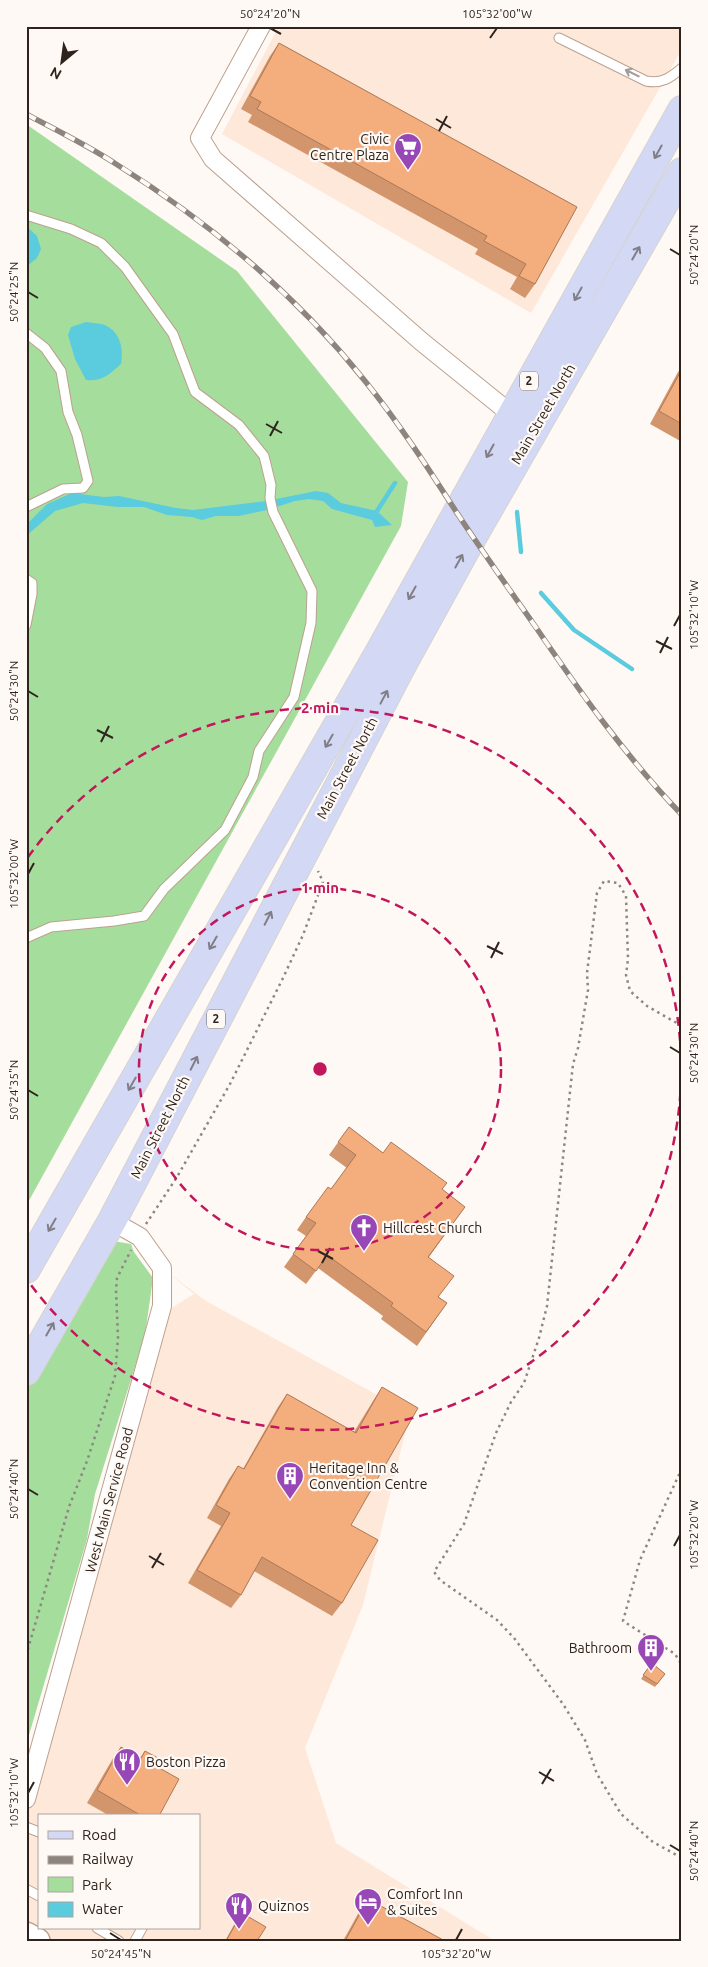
<svg xmlns="http://www.w3.org/2000/svg" width="708" height="1967" font-family="Ubuntu,sans-serif">
<rect width="100%" height="100%" fill="#fff9f5"/>
<g fill="#fee8d9" fill-rule="evenodd">
<polygon points="279,26 682,26 682,49 531,313 222,134"/>
<path d="M162,1268L206,1301L410,1413L363,1605L305,1748L336,1843L495,1941H39L26,1935V1799L160,1315L194,1294ZM39,1816H199V1928H39Z"/>
</g>
<g fill="#a5dd9d">
<polygon points="26,124 237,271 408,482 401,526 26,1206"/>
<polygon points="113,1241 131,1244 134,1252 153,1278 145,1335 95,1494 87,1539 26,1745 26,1389 101,1250"/>
</g>
<g fill="#5bcbde">
<polygon points="26,226 37,236 41,249 37,258 26,267"/>
<path d="M86,322C91,323 97,323 102,324C120,330 124,348 121,364C110,374 102,382 86,380L75,359L68,335L71,327Z"/>
<polygon points="316,491 328,493 341,503 377,511 392,525 375,527 372,520 332,509 323,501 309,499 295,501 267,510 239,516 216,516 202,520 192,517 167,515 144,507 118,507 83,503 55,511 26,536 26,525 47,504 72,493 104,497 119,496 176,508 193,510 266,501"/>
</g>
<g fill="none" stroke-linecap="round" stroke-linejoin="round">
<g stroke="#5bcbde" stroke-width="4.5">
<polyline points="377,511 395,483"/>
<polyline points="517,512 521,552"/>
<polyline points="541,593 574,630 632,669"/>
</g>
<defs>
<g id="lane">
<path d="M559,38L646,81C662,84 670,78 682,68"/>
<polyline points="26,215 71,229 101,243 125,267 173,334 195,392 239,425 264,456 271,485 270,498 273,512 312,591 311,623 294,697 259,751 253,777 225,830 164,889 144,916 114,921 51,927 26,938"/>
<polyline points="26,333 45,348 61,371 68,412 77,435 88,481 83,488 63,489 26,507"/>
<polyline points="26,579 32,583 32,594 26,625"/>
<polyline points="26,1827 39,1832"/>
<polyline points="26,1889 39,1896"/>
<polyline points="97,1928 119,1941"/>
<polyline points="135,1941 142,1928"/>
</g>
<g id="street">
<polyline points="261,26 200,138 213,159 422,342 511,414"/>
<polyline points="26,1799 162,1306 162,1268 140,1237 112,1221"/>
</g>
<polyline id="secondary" points="26,1935 37,1941"/>
<g id="primary">
<polyline points="26,1269 379,653 682,110"/>
<polyline points="26,1371 112,1221 402,665 473,536 682,172"/>
</g>
</defs>
<use href="#lane" stroke="#bda18e" stroke-width="11"/>
<use href="#street" stroke="#bda18e" stroke-width="20"/>
<use href="#secondary" stroke="#bda18e" stroke-width="28"/>
<use href="#primary" stroke="#d5d3d2" stroke-width="30"/>
<g stroke="#8f8680" stroke-width="2.5" stroke-dasharray="2.5 4" stroke-linecap="butt">
<polyline points="682,1026 647,1006 630,991 626,975 628,959 626,896 618,883 604,881 597,893 587,973 588,990 578,1048 573,1064 547,1306 539,1338 524,1383 511,1402 496,1433 464,1524 434,1572 440,1580 497,1620 514,1638 563,1704 585,1740 597,1774 621,1814 653,1842 682,1858"/>
<polyline points="146,1224 177,1177 230,1084 283,978 303,935 323,882 318,871"/>
<polyline points="682,1468 640,1560 623,1621 675,1654 682,1665"/>
<polyline points="26,1656 69,1507 87,1461 115,1376 118,1338 116,1290 117,1278 131,1250"/>
</g>
<use href="#lane" stroke="#fff" stroke-width="9"/>
<use href="#street" stroke="#fff" stroke-width="18"/>
<use href="#secondary" stroke="#fff" stroke-width="25"/>
<use href="#primary" stroke="#d3d9f4" stroke-width="28"/>
<defs>
<path id="rail" d="M26,114C56,130 87,145 116,164C209,222 296,295 365,381C399,423 428,468 457,513C482,551 509,589 535,626C580,692 626,757 682,815"/>
</defs>
<use href="#rail" stroke="#8d847e" stroke-width="5.5"/>
<use href="#rail" stroke="#fff9f5" stroke-width="4" stroke-dasharray="11" stroke-linecap="butt"/>
</g>
<g fill="#d2956c">
<polygon points="279,43 577,207 535,284 525,298 510,289 517,277 475,254 478,249 248,122 252,115 241,109 270,56"/>
<polygon points="682,367 682,442 650,424 678,372"/>
<polygon points="349,1127 383,1153 442,1190 465,1207 429,1257 439,1297 447,1303 417,1346 381,1319 383,1316 318,1268 306,1284 284,1267 306,1236 297,1230 306,1217 331,1189 347,1168 329,1155"/>
<polygon points="382,1387 351,1525 342,1603 332,1616 254,1571 241,1595 231,1608 188,1583 221,1526 207,1518 229,1479 238,1466 243,1469 278,1407 287,1394 354,1432 373,1401"/>
<polygon points="652,1663 665,1674 655,1687 641,1679"/>
<polygon points="121,1747 140,1758 145,1751 154,1765 159,1816 110,1816 87,1803 112,1760"/>
<polygon points="368,1899 445,1941 343,1941 359,1912"/>
<polygon points="242,1913 257,1941 225,1941 235,1923"/>
</g>
<g fill="#f4ad7d" stroke="#ab7958">
<polygon points="279,43 577,207 535,284 519,276 526,264 484,241 487,236 257,109 261,102 250,96"/>
<polygon points="682,369 682,424 659,411"/>
<polygon points="349,1127 383,1153 391,1142 447,1183 442,1189 465,1207 428,1257 454,1276 438,1297 447,1303 426,1332 391,1306 393,1303 327,1255 316,1271 293,1254 316,1223 306,1217 328,1187 331,1189 356,1155 338,1142"/>
<polygon points="382,1387 418,1408 351,1525 378,1540 342,1603 262,1557 241,1595 197,1570 230,1513 216,1505 238,1466 244,1469 287,1394 356,1433"/>
<polygon points="652,1663 665,1674 657,1684 643,1675"/>
<polygon points="121,1747 141,1758 145,1751 158,1758 154,1765 179,1779 159,1816 142,1816 97,1790"/>
<polygon points="368,1899 445,1941 345,1941"/>
<polygon points="242,1913 266,1927 257,1941 226,1941"/>
</g>
<defs><path id="oneway-shaft" d="M-6 0H5M1.5-3L5.5 0L1.5 3" fill="none" stroke-width="1.6" stroke-linecap="round" stroke-linejoin="round" transform="scale(1.25)"/></defs>
<use stroke="#a19c99" href="#oneway-shaft" transform="translate(632 73) rotate(-154)"/>
<g stroke="#817e88">
<use href="#oneway-shaft" transform="translate(658 152) rotate(119)"/>
<use href="#oneway-shaft" transform="translate(636 253) rotate(-60)"/>
<use href="#oneway-shaft" transform="translate(578 294) rotate(119)"/>
<use href="#oneway-shaft" transform="translate(490 451) rotate(119)"/>
<use href="#oneway-shaft" transform="translate(459 561) rotate(-61)"/>
<use href="#oneway-shaft" transform="translate(412 593) rotate(119)"/>
<use href="#oneway-shaft" transform="translate(384 697) rotate(-62)"/>
<use href="#oneway-shaft" transform="translate(329 741) rotate(120)"/>
<use href="#oneway-shaft" transform="translate(268 918) rotate(-63)"/>
<use href="#oneway-shaft" transform="translate(213 943) rotate(120)"/>
<use href="#oneway-shaft" transform="translate(194 1063) rotate(-63)"/>
<use href="#oneway-shaft" transform="translate(132 1084) rotate(120)"/>
<use href="#oneway-shaft" transform="translate(52 1225) rotate(120)"/>
<use href="#oneway-shaft" transform="translate(50 1329) rotate(-60)"/>
</g>
<path fill="none" stroke="#2f241d" stroke-width="2" d="M270,28L281,34M490,38L497,28M436,119L451,128M439,131L447,116M670,249L680,255M28,292L38,298M266,424L282,433M270,436L278,421M674,626L680,615M656,641L672,649M660,653L668,637M28,691L38,697M97,730L113,738M101,742L109,726M28,874L34,863M487,946L503,954M491,958L499,942M670,1047L680,1053M28,1090L38,1096M318,1251L333,1259M322,1263L330,1248M28,1489L38,1495M674,1546L680,1535M149,1556L164,1565M152,1568L161,1553M539,1772L554,1781M542,1784L551,1769M28,1793L34,1782M670,1845L680,1851M110,1933L121,1940M456,1940L462,1929"/>
<g fill="none" stroke="#c2185b" stroke-width="2.5" stroke-dasharray="9 6">
<circle cx="320" cy="1069" r="181"/>
<path d="M28 857A361 361 0 1 1 28 1281"/>
</g>
<defs>
<symbol id="supermarket-pin" viewBox="-11 -11 22 30"><path d="M0 17L-7.5 6A9.5 9.5 0 1 1 7.5 6Z" fill="#9847b7" stroke="#fff9f5"/><path d="M-6-5.5h2.5l.6 2H6L4.5 2H-2.5L-4.4-4H-6ZM-1.5 3.2a1.3 1.3 0 1 0 .1 0ZM3 3.2a1.3 1.3 0 1 0 .1 0Z" fill="#fff"/></symbol>
<symbol id="church-pin" viewBox="-11 -11 22 30"><path d="M0 17L-7.5 6A9.5 9.5 0 1 1 7.5 6Z" fill="#9847b7" stroke="#fff9f5"/><path d="M-1.2-6h2.4v3.5h3.3v2.4h-3.3V6h-2.4V-.1h-3.3v-2.4h3.3Z" fill="#fff"/></symbol>
<symbol id="building-pin" viewBox="-11 -11 22 30"><path d="M0 17L-7.5 6A9.5 9.5 0 1 1 7.5 6Z" fill="#9847b7" stroke="#fff9f5"/><path d="M-4-6H4V6H1V3H-1V6H-4ZM-2.5-4.3h1.7v1.8h-1.7ZM.8-4.3h1.7v1.8H.8ZM-2.5-1h1.7V.8h-1.7ZM.8-1h1.7V.8H.8Z" fill="#fff"/></symbol>
<symbol id="restaurant-pin" viewBox="-11 -11 22 30"><path d="M0 17L-7.5 6A9.5 9.5 0 1 1 7.5 6Z" fill="#9847b7" stroke="#fff9f5"/><path d="M-5-6h1v4h1v-4h1v4h1v-4h1v5L-1.5 .5V6h-2V.5L-5-1ZM5-6V6H3V1.5H1.5Q1.5-4 5-6Z" fill="#fff"/></symbol>
<symbol id="hotel-pin" viewBox="-11 -11 22 30"><path d="M0 17L-7.5 6A9.5 9.5 0 1 1 7.5 6Z" fill="#9847b7" stroke="#fff9f5"/><path d="M-6-4.5h1.5V1H6V5H4.5V3h-9V5H-6ZM-4 0a1.8 1.8 0 1 1 3.6 0ZM.5 0V-2.5h3Q6-2.5 6 0Z" fill="#fff"/></symbol>
</defs>
<g fill-rule="evenodd">
<use href="#supermarket-pin" x="392" y="131" width="32" height="43"/>
<use href="#church-pin" x="348" y="1212" width="32" height="43"/>
<use href="#building-pin" x="274" y="1460" width="32" height="43"/>
<use href="#building-pin" x="635" y="1632" width="32" height="43"/>
<use href="#restaurant-pin" x="111" y="1746" width="32" height="43"/>
<use href="#hotel-pin" x="352" y="1886" width="32" height="43"/>
<use href="#restaurant-pin" x="223" y="1890" width="32" height="43"/>
</g>
<g text-anchor="middle" stroke-width="4.5" stroke-linejoin="round" paint-order="stroke">
<g fill="#fff9f5" stroke="#6d645e" stroke-width="1">
<rect x="520" y="371.5" width="18" height="19" rx="4"/>
<rect x="207" y="1009.5" width="18" height="19" rx="4"/>
</g>
<g font-size="12" font-weight="bold" fill="#2f241d">
<text x="529" y="385">2</text>
<text x="216" y="1023">2</text>
</g>
<g font-size="14" fill="#2f241d" stroke="#fff9f5" text-anchor="start">
<text x="389" y="144" text-anchor="end">Civic<tspan x="389" dy="16">Centre Plaza</tspan></text>
<text x="383" y="1233">Hillcrest Church</text>
<text x="309" y="1473">Heritage Inn &amp;<tspan x="309" dy="16">Convention Centre</tspan></text>
<text x="632" y="1653" text-anchor="end">Bathroom</text>
<text x="146" y="1767">Boston Pizza</text>
<text x="387" y="1899">Comfort Inn<tspan x="387" dy="16">&amp; Suites</tspan></text>
<text x="258" y="1911">Quiznos</text>
</g>
<g font-size="14" fill="#2f241d" stroke="#fff9f5">
<text transform="translate(543 414) rotate(-60)" y="5">Main Street North</text>
<text transform="translate(347 768) rotate(-62)" y="5">Main Street North</text>
<text transform="translate(160 1127) rotate(-63)" y="5">Main Street North</text>
<text transform="translate(109 1500) rotate(-75)" y="5">West Main Service Road</text>
</g>
</g>
<circle cx="320" cy="1069" r="8" fill="#c2185b" stroke="#fff9f5" stroke-width="2.5"/>
<g font-size="15" text-anchor="middle" font-weight="bold" fill="#c2185b" stroke="#fff9f5" stroke-width="4.5" stroke-linejoin="round" paint-order="stroke">
<text x="320" y="713">2 min</text>
<text x="320" y="893">1 min</text>
</g>
<rect width="708" height="1967" fill="none" stroke="#fff9f5" stroke-width="55"/>
<rect x="38" y="1814" width="162" height="115" fill="#fff9f5" stroke="#aca49f"/>
<rect x="48" y="1831" width="25" height="8" fill="#d3d9f4" stroke="#aca49f"/>
<text x="82" y="1840" font-size="15" fill="#2f241d">Road</text>
<rect x="48" y="1856" width="25" height="8" fill="#8d847e" stroke="#aca49f"/>
<text x="82" y="1864" font-size="15" fill="#2f241d">Railway</text>
<rect x="48" y="1877" width="25" height="15" fill="#a5dd9d" stroke="#aca49f"/>
<text x="82" y="1890" font-size="15" fill="#2f241d">Park</text>
<rect x="48" y="1902" width="25" height="15" fill="#5bcbde" stroke="#aca49f"/>
<text x="82" y="1914" font-size="15" fill="#2f241d">Water</text>
<g transform="translate(62 62) rotate(209)" stroke="#fff9f5" stroke-width="4" paint-order="stroke">
<path d="M0-4L9 19L0 12L-9 19Z" fill="#2f241d"/>
<text y="-8" font-size="14" font-weight="bold" text-anchor="middle" fill="#2f241d">N</text>
</g>
<rect x="28" y="28" width="652" height="1912" fill="none" stroke="#2f241d" stroke-width="2"/>
<g font-size="12" text-anchor="middle" fill="#2f241d">
<text x="270" y="18">50°24'20"N</text>
<text x="497" y="18">105°32'00"W</text>
<text transform="translate(694 255) rotate(-90)" y="4">50°24'20"N</text>
<text transform="translate(14 292) rotate(-90)" y="4">50°24'25"N</text>
<text transform="translate(694 615) rotate(-90)" y="4">105°32'10"W</text>
<text transform="translate(14 691) rotate(-90)" y="4">50°24'30"N</text>
<text transform="translate(14 874) rotate(-90)" y="4">105°32'00"W</text>
<text transform="translate(694 1053) rotate(-90)" y="4">50°24'30"N</text>
<text transform="translate(14 1090) rotate(-90)" y="4">50°24'35"N</text>
<text transform="translate(14 1489) rotate(-90)" y="4">50°24'40"N</text>
<text transform="translate(694 1535) rotate(-90)" y="4">105°32'20"W</text>
<text transform="translate(14 1793) rotate(-90)" y="4">105°32'10"W</text>
<text transform="translate(694 1851) rotate(-90)" y="4">50°24'40"N</text>
<text x="121" y="1958">50°24'45"N</text>
<text x="456" y="1958">105°32'20"W</text>
</g>
</svg>
